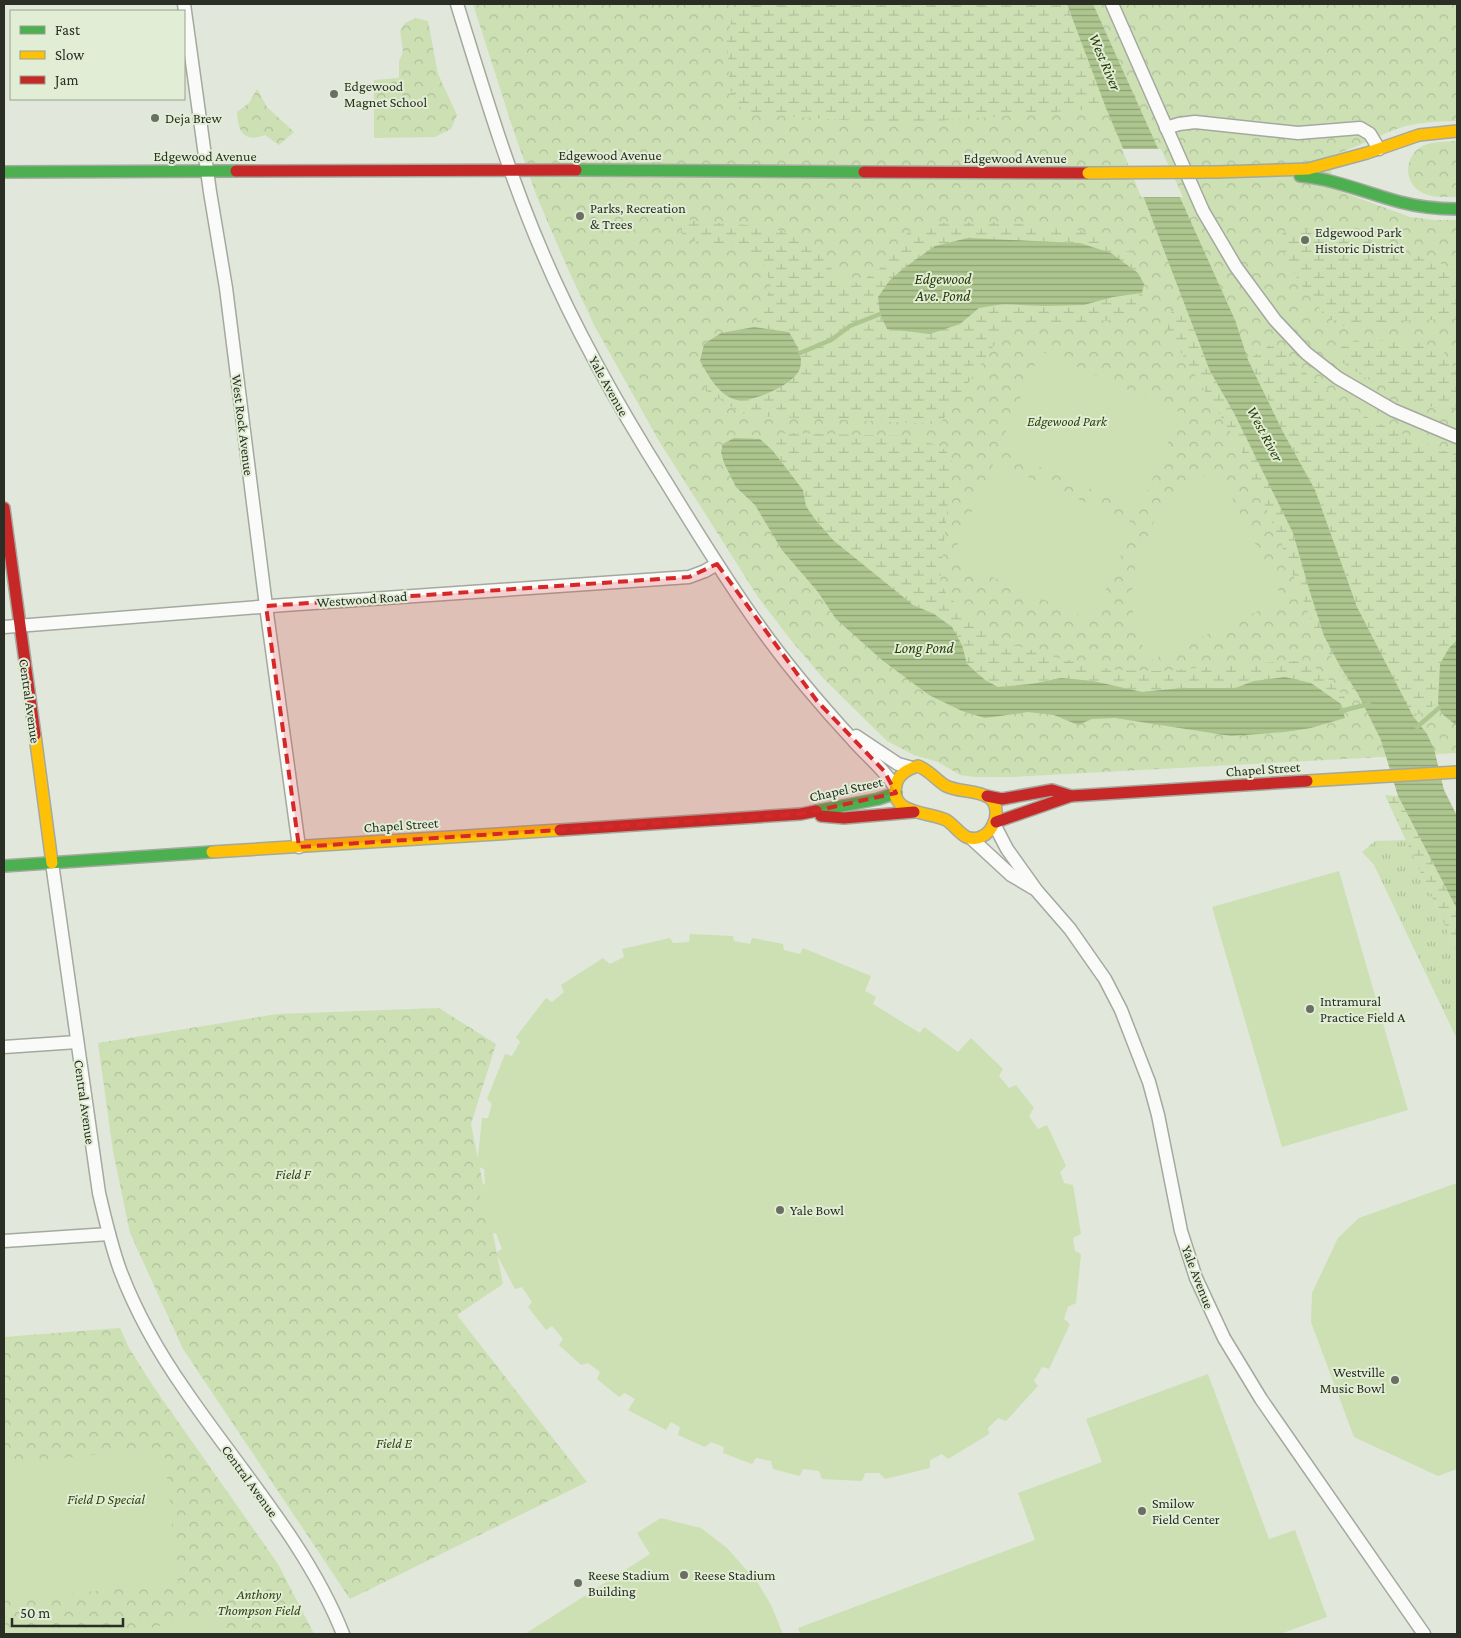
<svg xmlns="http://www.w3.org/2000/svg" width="1461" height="1638" font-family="'Crimson Pro',serif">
<defs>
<pattern id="grass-tufts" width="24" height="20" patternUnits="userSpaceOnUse" patternTransform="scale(1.25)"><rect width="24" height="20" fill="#cce0b4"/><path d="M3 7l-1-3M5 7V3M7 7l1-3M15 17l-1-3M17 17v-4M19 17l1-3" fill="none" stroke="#afc09b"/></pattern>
<pattern id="forest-crowns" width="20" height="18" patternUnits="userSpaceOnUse" patternTransform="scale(1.25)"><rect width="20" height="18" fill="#cce0b4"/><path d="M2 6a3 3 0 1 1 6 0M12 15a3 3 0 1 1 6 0" fill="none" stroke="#afc09b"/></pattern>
<pattern id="wetland-marsh" width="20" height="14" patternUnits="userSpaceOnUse" patternTransform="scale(1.25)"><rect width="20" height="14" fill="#cce0b4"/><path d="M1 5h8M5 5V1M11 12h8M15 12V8" fill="none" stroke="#afc09b"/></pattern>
<pattern id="water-rules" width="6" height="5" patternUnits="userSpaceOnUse" patternTransform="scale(1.25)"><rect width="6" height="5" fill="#adc58e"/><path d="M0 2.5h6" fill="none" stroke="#8da074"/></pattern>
</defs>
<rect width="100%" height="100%" fill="#e1e7da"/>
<polygon fill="url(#grass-tufts)" points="1406,840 1457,952 1457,1039 1374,865 1362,852 1375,841"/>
<g fill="url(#forest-crowns)">
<path d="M473,4H1457V121C1440,121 1423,122 1406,126C1381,133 1358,148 1332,155L1331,188L1410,217L1434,220H1457V753L1012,777H975L960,775L938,762L914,755L887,741L824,679L790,639L758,597L659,441L594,325L568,269L537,197L513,129Z"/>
<polygon points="416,18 428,21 438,74 457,115 451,129 435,137 374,138 374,80 399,78 399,61 403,52 400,30 405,23"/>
<path d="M257,89L267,107L294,132L279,145L265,135C244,143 238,132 237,112L249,103Z"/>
<path d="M1457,141V197C1446,197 1433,198 1423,193C1405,185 1403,160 1419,148C1430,141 1445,142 1457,141Z"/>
<polygon points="439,1008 496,1044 471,1124 503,1284 457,1315 587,1482 350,1599 183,1349 130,1233 113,1151 98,1043 277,1014"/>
<polygon points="120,1328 129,1348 153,1386 278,1564 314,1634 4,1634 4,1337"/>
</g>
<g fill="url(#wetland-marsh)">
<polygon points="735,4 1067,4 1106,108 899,124 744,113 730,89 727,40"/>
<path d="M690,220C728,227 779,219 810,245C822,255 831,268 840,280L859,283L882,267L908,232L942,223L1001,222L1079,230L1131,253L1138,273L1111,253L1080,243L967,238L887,329L905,331L960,324L979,308L1004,304L1042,306L1084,305L1113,297L1142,293L1145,304L1129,317L1080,325L1024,322L999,338L940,424L757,416L741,413L705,390L711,380L724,393L789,332L754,327L771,287L764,262L730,246L699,243L681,233L682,224Z"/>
<polygon points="1287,229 1313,229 1336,239 1356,232 1386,250 1432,259 1456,271 1457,319 1421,320 1343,326 1325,316 1304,289 1287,262 1280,236"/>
<polygon points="1184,308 1210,371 1234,413 1293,533 1309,589 1340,666 1358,694 1356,695 1317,635 1270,517 1239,446 1159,317"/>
<polygon points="1397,340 1413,340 1442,349 1457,373 1457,406 1449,412 1426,405 1395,390 1371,381 1338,360 1335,350 1353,342"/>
<path d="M1273,343C1305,373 1337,402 1376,422C1402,435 1430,445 1457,456V640C1437,659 1439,678 1438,703L1413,717L1357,607L1315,490L1283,432L1248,360Z"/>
<polygon points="786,433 905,436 940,446 948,453 952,461 940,583 948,596 973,620 1005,642 1054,657 1114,670 1162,671 1245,664 1297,661 1320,670 1347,700 1341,704 1311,683 1254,681 1235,688 1181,688 1142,692 1093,681 1061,678 1031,684 998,687 985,680 967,664 962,645 934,614 913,605 833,540 814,518 806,506 803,490 773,451 760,439"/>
<polygon points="1385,795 1398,796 1457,909 1457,952"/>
</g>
<g fill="#cce0b4">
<polygon points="1041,351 1181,413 1139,510 998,449"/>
<polygon points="994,462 1135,524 1092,621 951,559"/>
<polygon points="1217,468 1279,591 1273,604 1150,661 1136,632 1131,598 1136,562 1154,521 1185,489"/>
<polygon points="1339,871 1408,1110 1282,1147 1212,907"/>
<polygon points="690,934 733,936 734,941 750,944 752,938 783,944 784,950 800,954 803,948 871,976 865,991 876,997 873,1004 920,1033 924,1027 958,1052 971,1038 1003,1069 999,1076 1009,1088 1016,1085 1034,1108 1029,1116 1038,1129 1047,1125 1066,1166 1060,1172 1064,1183 1073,1185 1081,1234 1073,1238 1075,1251 1081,1254 1076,1303 1068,1307 1064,1319 1070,1324 1049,1369 1042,1367 1034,1381 1038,1386 1006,1421 998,1418 988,1428 989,1434 948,1459 942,1454 930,1460 930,1468 885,1479 879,1473 865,1473 862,1481 822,1479 819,1471 803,1469 800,1476 773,1469 771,1461 756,1458 752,1464 723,1453 724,1447 711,1442 705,1447 678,1435 680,1427 671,1422 666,1430 628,1410 635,1399 625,1393 619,1397 597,1379 600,1372 588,1363 581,1365 559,1345 563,1339 552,1326 546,1330 528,1307 532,1302 522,1287 515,1289 496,1253 502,1249 496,1233 489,1234 478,1187 485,1184 484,1169 477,1166 482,1118 488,1118 492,1104 487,1099 505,1054 512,1056 520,1042 516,1037 546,998 552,1002 564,992 561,985 603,958 610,964 624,957 622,949 670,938 673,943 689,942"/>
<polygon points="1457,1183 1457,1469 1438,1476 1354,1437 1311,1322 1312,1293 1338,1238 1359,1218"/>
<polygon points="1208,1374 1269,1539 1295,1530 1327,1617 1280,1634 800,1634 798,1628 1035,1540 1018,1493 1102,1462 1086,1419"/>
<polygon points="164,1447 178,1582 4,1601 4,1465"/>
<polygon points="661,1518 701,1528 727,1548 758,1583 771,1605 783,1634 525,1634 650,1554 637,1533"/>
<polygon points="221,1613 226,1634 122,1634"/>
</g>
<g fill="url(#water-rules)">
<polygon points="1067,4 1093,4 1235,320 1248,360 1283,432 1315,490 1357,607 1413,716 1427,734 1434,749 1444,790 1457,816 1457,909 1398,796 1381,740 1358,694 1340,666 1324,636 1309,589 1293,533 1234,413 1210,371 1144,198 1106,108"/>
<polygon points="968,238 1080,243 1111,253 1138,273 1144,284 1142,293 1113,297 1084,305 1042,306 1004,304 979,308 960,324 930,334 887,329 880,314 878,297 890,280 904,268 935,246"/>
<path d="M754,327L789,332C795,343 804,355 800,368C796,384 752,403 737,400C719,396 708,375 700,361L704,344L721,333Z"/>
<polygon points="734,438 760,439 773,451 803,490 806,506 814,518 833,540 913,605 934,614 952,627 962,645 967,664 985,680 998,687 1031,684 1061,678 1093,681 1142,692 1181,688 1235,688 1254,681 1285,677 1311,683 1341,704 1345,718 1311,728 1285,732 1231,736 1115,718 1092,719 1078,725 1054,715 1028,712 985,718 962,711 929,695 882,660 836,619 818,592 782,550 755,505 736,487 724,463 721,452 723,444"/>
<polygon points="1457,640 1457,726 1441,713 1438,703 1440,664 1449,648"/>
</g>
<polygon fill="#e1e7da" points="1122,149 1161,149 1183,197 1141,197"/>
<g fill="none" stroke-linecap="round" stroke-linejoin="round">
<g stroke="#adc58e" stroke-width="4.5">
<polyline points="800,353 831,340 850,326 880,314"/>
<polyline points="1341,711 1369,704"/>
<polyline points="1417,727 1439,708"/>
</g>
<defs>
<g id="street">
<polyline points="184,4 210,192 226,288 266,606 299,847"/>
<path d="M457,4C483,88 508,173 543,254C577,334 620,409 666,482C693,526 720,570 750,613C781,658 816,700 853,740C867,756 884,769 895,787"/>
<polyline points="1112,4 1203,211 1236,267 1275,320 1306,353 1338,378 1393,410 1457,437"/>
<polyline points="1166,128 1179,124 1195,122 1298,133 1360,128 1370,134 1379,149"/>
<polyline points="4,627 284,605 689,577 705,571 717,564"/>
<polyline points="856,736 898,764 909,767"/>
<polyline points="994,824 1007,849 1037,891 1070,929 1105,979 1121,1010 1149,1082 1158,1115 1181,1231 1196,1278 1224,1338 1261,1399 1424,1634"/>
<polyline points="972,839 1011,875 1033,888"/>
<path d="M52,863L99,1193C105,1219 111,1245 120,1270C136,1312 159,1353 185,1390C238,1468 308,1545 343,1634"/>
<polyline points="4,1047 77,1042"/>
<polyline points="4,1241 109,1234"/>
</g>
<g id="fast">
<polyline points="576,170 864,172"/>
<polyline points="4,172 236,171"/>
<path d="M1300,176C1335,179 1366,193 1400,202C1419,207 1438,209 1457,209"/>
<polyline points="816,811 878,799 896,793"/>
<polyline points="4,866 212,852"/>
</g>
<g id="slow">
<polyline points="1217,172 1308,169 1367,153 1419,135 1457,131"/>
<polyline points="35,735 52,863"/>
<path d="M918,766C929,770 936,780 946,786C963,795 1003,786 995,820C993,827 988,834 981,837C964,844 958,827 946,820C930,812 888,814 896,785C898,774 908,769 918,766Z"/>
<polyline points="1307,781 1457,772"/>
<polyline points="212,852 560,830"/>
</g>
<g id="jam">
<polyline points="236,171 576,170"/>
<polyline points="864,172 1088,173"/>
<polyline points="4,508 35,735"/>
<polyline points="987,796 1002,799 1052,790 1071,796"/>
<polyline points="821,816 844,818 914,812"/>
<polyline points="996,822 1071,796 1307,781"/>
<polyline points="560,830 801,814 816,811"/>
</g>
</defs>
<use href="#street" stroke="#a4a99f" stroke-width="15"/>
<use href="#fast" stroke="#a4a99f" stroke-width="14"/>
<use href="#slow" stroke="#a4a99f" stroke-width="14"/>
<use href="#jam" stroke="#a4a99f" stroke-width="14"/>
<use href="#street" stroke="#fafbf9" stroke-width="12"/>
<use href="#fast" stroke="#4caf50" stroke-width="11"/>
<use href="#slow" stroke="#ffc107" stroke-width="11"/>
<use href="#jam" stroke="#c62828" stroke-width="11"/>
<defs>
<polyline id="slow-bridge" points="1088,173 1217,172"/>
</defs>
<use href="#slow-bridge" stroke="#a4a99f" stroke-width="14" stroke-linecap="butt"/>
<use href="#slow-bridge" stroke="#ffc107" stroke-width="11"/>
</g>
<path fill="#d62828" fill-opacity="0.2" stroke="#d62828" stroke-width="4" stroke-dasharray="10 6" stroke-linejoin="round" d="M717,564L817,701L884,771L896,793L801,814L299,847L266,606L689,577Z"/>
<g fill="#6a6f64" stroke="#e1edd4" stroke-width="2">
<circle cx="334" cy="94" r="5"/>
<circle cx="155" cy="118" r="5"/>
<circle cx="580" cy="216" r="5"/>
<circle cx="1305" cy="240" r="5"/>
<circle cx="1310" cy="1009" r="5"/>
<circle cx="780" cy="1210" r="5"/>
<circle cx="1395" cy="1380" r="5"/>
<circle cx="1142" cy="1511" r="5"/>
<circle cx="684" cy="1575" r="5"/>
<circle cx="578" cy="1583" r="5"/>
</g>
<g text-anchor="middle" stroke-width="4" stroke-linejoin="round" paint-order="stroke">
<g font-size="14" fill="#2a2e25" stroke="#e1edd4" text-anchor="start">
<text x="344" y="91">Edgewood<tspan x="344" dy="16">Magnet School</tspan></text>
<text x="165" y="123">Deja Brew</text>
<text x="590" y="213">Parks, Recreation<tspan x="590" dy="16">&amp; Trees</tspan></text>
<text x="1315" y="237">Edgewood Park<tspan x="1315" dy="16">Historic District</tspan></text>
<text x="1320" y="1006">Intramural<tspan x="1320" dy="16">Practice Field A</tspan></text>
<text x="790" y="1215">Yale Bowl</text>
<text x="1385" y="1377" text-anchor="end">Westville<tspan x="1385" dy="16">Music Bowl</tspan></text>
<text x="1152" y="1508">Smilow<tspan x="1152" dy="16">Field Center</tspan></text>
<text x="588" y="1580">Reese Stadium<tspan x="588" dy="16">Building</tspan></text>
<text x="694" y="1580">Reese Stadium</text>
</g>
<g font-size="14" fill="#2a2e25" stroke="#e1edd4">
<text x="610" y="160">Edgewood Avenue</text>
<text x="205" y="161">Edgewood Avenue</text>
<text x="1015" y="163">Edgewood Avenue</text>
<text transform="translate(609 386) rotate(61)" y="5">Yale Avenue</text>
<text transform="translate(243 425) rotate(83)" y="5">West Rock Avenue</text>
<text transform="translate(362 599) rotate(-4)" y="5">Westwood Road</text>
<text transform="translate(30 701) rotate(82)" y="5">Central Avenue</text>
<text transform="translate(1263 769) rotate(-4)" y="5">Chapel Street</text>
<text transform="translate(846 789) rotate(-12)" y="5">Chapel Street</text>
<text transform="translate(401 825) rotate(-4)" y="5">Chapel Street</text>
<text transform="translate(85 1102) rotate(82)" y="5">Central Avenue</text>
<text transform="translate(1198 1277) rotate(69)" y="5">Yale Avenue</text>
<text transform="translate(250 1481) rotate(54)" y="5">Central Avenue</text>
</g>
<g font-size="14" font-style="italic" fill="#2f430e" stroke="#e1edd4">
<text x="1067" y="426">Edgewood Park</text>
<text x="293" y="1179">Field F</text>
<text x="394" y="1448">Field E</text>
<text x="106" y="1504">Field D Special</text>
<text x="259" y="1599">Anthony<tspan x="259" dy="16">Thompson Field</tspan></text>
</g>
<g font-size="15" font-style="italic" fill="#273b04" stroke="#e1edd4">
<text transform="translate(1105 62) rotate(67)" y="5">West River</text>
<text x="943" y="284">Edgewood<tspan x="943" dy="17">Ave. Pond</tspan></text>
<text transform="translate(1265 434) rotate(62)" y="5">West River</text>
<text x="924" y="653">Long Pond</text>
</g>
</g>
<rect width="1461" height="1638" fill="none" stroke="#2a2e25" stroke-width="10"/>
<rect x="10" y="10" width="175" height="90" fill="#e1edd4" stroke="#98a18e"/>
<rect x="20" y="26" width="25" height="8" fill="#4caf50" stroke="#98a18e"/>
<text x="55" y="35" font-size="15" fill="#2a2e25">Fast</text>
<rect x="20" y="51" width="25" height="8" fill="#ffc107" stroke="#98a18e"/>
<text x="55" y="60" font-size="15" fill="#2a2e25">Slow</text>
<rect x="20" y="76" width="25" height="8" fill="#c62828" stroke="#98a18e"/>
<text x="55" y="85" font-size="15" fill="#2a2e25">Jam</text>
<path d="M12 1618v8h111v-8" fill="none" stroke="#2a2e25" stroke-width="2.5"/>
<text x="20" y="1618" font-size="15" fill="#2a2e25" stroke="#e1edd4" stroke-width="4" paint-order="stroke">50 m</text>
</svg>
